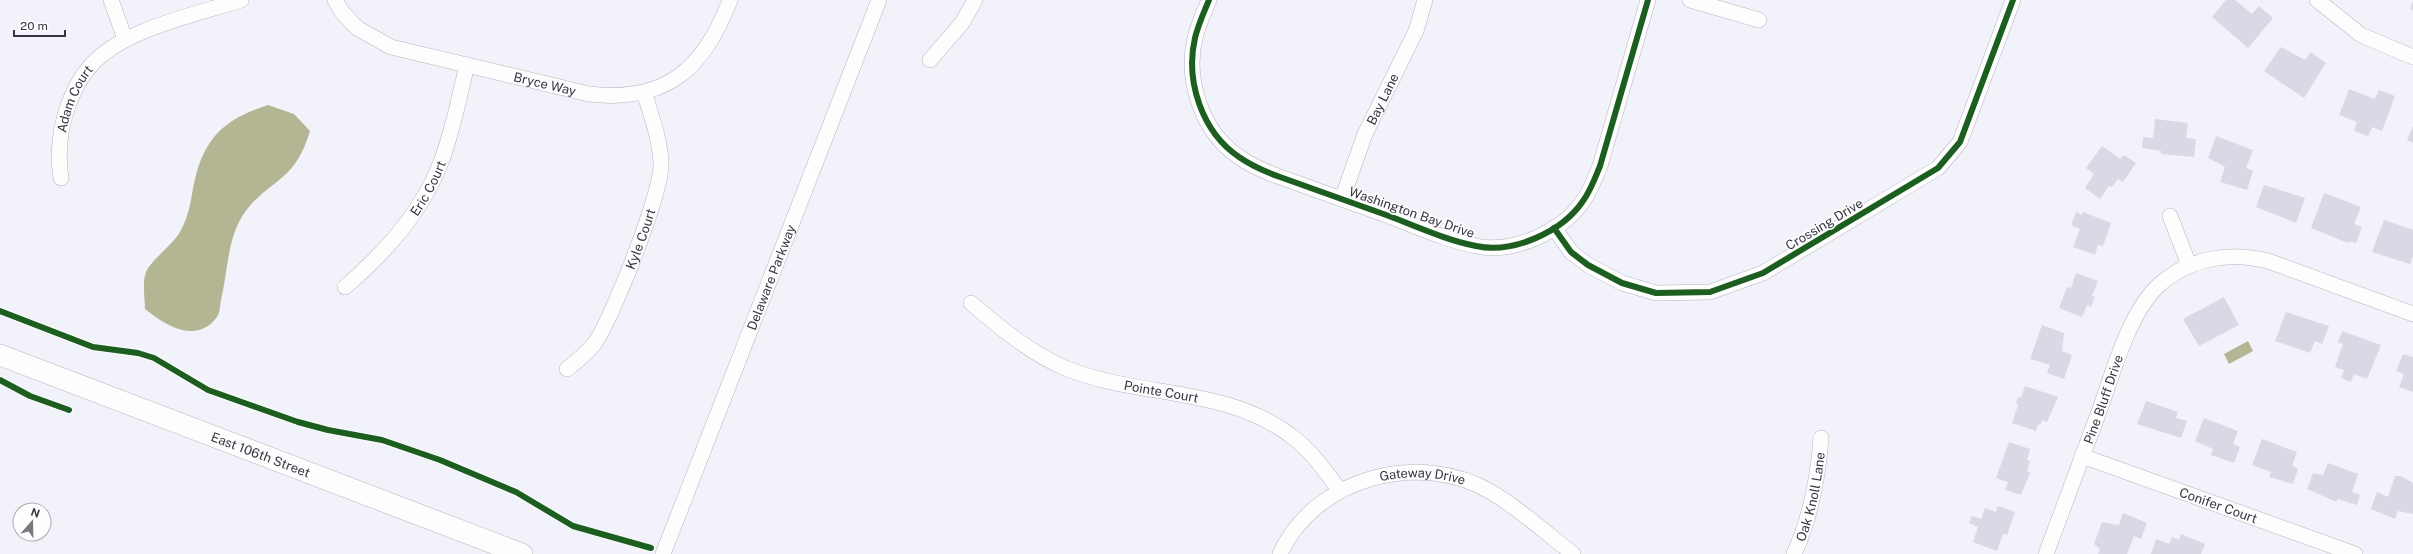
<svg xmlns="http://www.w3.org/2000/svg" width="2413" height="554" font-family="'Public Sans',sans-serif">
<rect width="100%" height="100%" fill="#f2f2fb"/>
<g fill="#b3b593">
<path d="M268,105L294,114L310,131C305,147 299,161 287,173C272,187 254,197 243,215C227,240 228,271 221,300C220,305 220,313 217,317C196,345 165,325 145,309C145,299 142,282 146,272C151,260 174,244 181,230C191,212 191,194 196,175C207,133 230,117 268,105Z"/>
<polygon points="2248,341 2253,351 2229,364 2224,354"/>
</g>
<g fill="#d9d9e5">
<polygon points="2226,0 2235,0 2252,14 2259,6 2273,18 2248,48 2212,17"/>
<polygon points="2413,1 2413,10 2410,9"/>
<polygon points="2281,47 2305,60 2311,52 2326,63 2304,98 2264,71"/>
<polygon points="2349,89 2375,99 2379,90 2395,96 2382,131 2372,127 2368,136 2354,131 2357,122 2339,115"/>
<polygon points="2155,119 2188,123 2186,138 2196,139 2194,157 2161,154 2161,151 2142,148 2143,137 2153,138"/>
<polygon points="2413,126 2413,143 2407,140"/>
<polygon points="2216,136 2253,150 2246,168 2253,171 2247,190 2220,182 2225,167 2208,158"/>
<polygon points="2102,146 2120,159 2124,155 2136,163 2123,182 2118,179 2112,187 2109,186 2100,199 2085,188 2094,174 2086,168"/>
<polygon points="2264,185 2305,198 2296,223 2256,207"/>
<polygon points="2324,193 2361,207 2354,224 2362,227 2356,243 2349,241 2348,243 2311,228"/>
<polygon points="2076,212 2082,215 2083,212 2111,223 2103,246 2098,245 2095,255 2073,247 2080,229 2071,225"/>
<polygon points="2384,220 2413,230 2413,256 2410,264 2372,252"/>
<polygon points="2076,273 2098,281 2092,296 2095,297 2091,307 2087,305 2082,317 2059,308 2067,287 2071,288"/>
<polygon points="2224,297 2239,325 2199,346 2183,319"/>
<polygon points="2286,312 2329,326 2322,344 2315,341 2310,353 2275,341"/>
<polygon points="2042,325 2064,333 2062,351 2072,355 2064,379 2047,373 2050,365 2030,359"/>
<polygon points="2342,331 2381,345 2367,379 2354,374 2351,382 2341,378 2344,370 2335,367 2343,344 2338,342"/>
<polygon points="2403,354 2413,357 2413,392 2399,387 2404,374 2396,371"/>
<polygon points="2025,386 2058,397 2047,422 2042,420 2041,425 2038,424 2036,431 2012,423 2018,405 2016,402 2018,397 2021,397"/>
<polygon points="2146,401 2178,412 2176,418 2187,421 2181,438 2137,424"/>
<polygon points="2204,418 2238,431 2233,444 2240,447 2234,463 2211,455 2213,449 2195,441"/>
<polygon points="2262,439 2297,452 2292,466 2298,469 2293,484 2269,477 2271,472 2252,465"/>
<polygon points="2009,442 2030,449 2027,460 2030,461 2027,471 2030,473 2021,495 2005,490 2008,482 1996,478"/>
<polygon points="2328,463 2358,474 2352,492 2360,495 2357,505 2337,499 2337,502 2307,489 2313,473 2323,475"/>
<polygon points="2395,476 2401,476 2413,483 2413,514 2398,511 2395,519 2371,509 2377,492 2388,497"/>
<polygon points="1998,506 2015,512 2007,535 2003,534 1997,551 1973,542 1978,527 1969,523 1972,516 1981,519 1985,508 1996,512"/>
<polygon points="2123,513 2147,523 2141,539 2134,536 2127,554 2098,554 2100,549 2094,544 2102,522 2119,525"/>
<polygon points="2181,534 2205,544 2201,554 2151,554 2156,539 2169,544 2172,537 2179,540"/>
</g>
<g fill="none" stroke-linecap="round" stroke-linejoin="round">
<defs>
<g id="minor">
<polyline points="111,0 125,39"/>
<path id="s1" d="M335,0L342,12L357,28L391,47L589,94C666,103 704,69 730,0"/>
<path d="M1209,0C1204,12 1198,25 1195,38C1185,81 1202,132 1239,157C1252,166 1266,172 1280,177C1317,190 1353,203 1389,216C1418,227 1446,240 1476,246C1513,254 1562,232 1583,201C1591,190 1595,178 1600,166L1648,0"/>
<polyline points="1690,0 1759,20"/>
<polyline points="2317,0 2361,35 2413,57"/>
<polyline points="930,60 962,23 975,0"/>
<path id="s2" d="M61,178C57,152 60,127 69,103C74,91 79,79 88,69C118,30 195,15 241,0"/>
<path id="s3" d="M1342,199L1365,134L1416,31L1425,0"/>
<polyline points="2170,216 2189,265"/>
<polyline points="1554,228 1571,252 1588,265 1622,283 1656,293 1710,292 1763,273 1938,168 1960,142 2013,0"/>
<path id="s4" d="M345,287C385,253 422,212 441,162C453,131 459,97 467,65"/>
<path id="s5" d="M971,303C999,327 1030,353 1065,368C1139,398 1224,386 1290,435C1310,449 1326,472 1340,491"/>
<path id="s6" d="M567,369C576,362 586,354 594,344C611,322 663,190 661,163C660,139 651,115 644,92"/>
<path id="s7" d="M2082,456L2355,554"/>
<path id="s8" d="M663,554L879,0"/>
<path id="s9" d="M1280,554C1315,477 1420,450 1491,492C1520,509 1546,533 1573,554"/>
<path id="s10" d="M1794,554C1811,517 1818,478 1821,438"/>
<path id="s11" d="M2046,554C2064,506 2082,457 2100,409C2114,370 2129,312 2160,284C2191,257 2232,251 2271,262L2413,314"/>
</g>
<g id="secondary">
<path id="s12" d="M0,355L522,554"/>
</g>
</defs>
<use href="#minor" stroke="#b5b5be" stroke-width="16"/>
<use href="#secondary" stroke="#b5b5be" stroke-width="22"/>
<use href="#minor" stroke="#fdfdfe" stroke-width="15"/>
<use href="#secondary" stroke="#fdfdfe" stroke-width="21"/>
<defs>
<g id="cycleway">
<path d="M1209,0C1204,12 1198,25 1195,38C1185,81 1202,132 1239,157C1252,166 1266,172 1280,177C1317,190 1353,203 1389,216C1418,227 1446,240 1476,246C1513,254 1562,232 1583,201C1591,190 1595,178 1600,166L1648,0"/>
<polyline points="1554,228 1571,252 1588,265 1622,283 1656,293 1710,292 1763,273 1938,168 1960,142 2013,0"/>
<polyline points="0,311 93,347 138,353 154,358 208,390 298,422 328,430 382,440 440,460 516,492 573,526 651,548"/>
<polyline points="0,380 30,396 69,410"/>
</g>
</defs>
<use href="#cycleway" stroke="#fdfdfd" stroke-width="8"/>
<use href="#cycleway" stroke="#1b5e20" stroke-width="6"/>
</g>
<g text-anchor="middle" stroke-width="3.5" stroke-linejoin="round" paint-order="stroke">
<g font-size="13" fill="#373641" stroke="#fdfdfd">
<text dy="5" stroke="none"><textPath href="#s1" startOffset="233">Bryce Way</textPath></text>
<text dy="5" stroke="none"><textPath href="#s3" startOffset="108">Bay Lane</textPath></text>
<text dy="5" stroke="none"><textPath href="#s2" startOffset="82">Adam Court</textPath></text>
<text dy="5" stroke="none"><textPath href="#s4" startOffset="130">Eric Court</textPath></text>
<text transform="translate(1412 212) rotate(19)" y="5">Washington Bay Drive</text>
<text transform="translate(1824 224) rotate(-31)" y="5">Crossing Drive</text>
<text dy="5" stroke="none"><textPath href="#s6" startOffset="152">Kyle Court</textPath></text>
<text dy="5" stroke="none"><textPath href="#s8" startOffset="297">Delaware Parkway</textPath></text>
<text dy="5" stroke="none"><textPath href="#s5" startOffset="214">Pointe Court</textPath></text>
<text dy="5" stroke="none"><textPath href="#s11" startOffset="165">Pine Bluff Drive</textPath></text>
<text dy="5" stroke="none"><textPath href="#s12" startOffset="279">East 106th Street</textPath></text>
<text dy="5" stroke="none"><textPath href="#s9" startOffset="174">Gateway Drive</textPath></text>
<text dy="5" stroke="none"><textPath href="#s10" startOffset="60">Oak Knoll Lane</textPath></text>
<text dy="5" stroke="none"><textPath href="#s7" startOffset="145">Conifer Court</textPath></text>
</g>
</g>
<g transform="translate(32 522) rotate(20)"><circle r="19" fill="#fdfdfd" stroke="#aeadb2"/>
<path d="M0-3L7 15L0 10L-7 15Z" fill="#787882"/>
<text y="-6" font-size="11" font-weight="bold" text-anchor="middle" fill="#373641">N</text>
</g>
<path d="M14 30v6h51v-6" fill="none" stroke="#373641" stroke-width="2"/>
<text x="20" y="30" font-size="12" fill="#373641" stroke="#fdfdfd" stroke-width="3" paint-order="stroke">20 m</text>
</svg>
